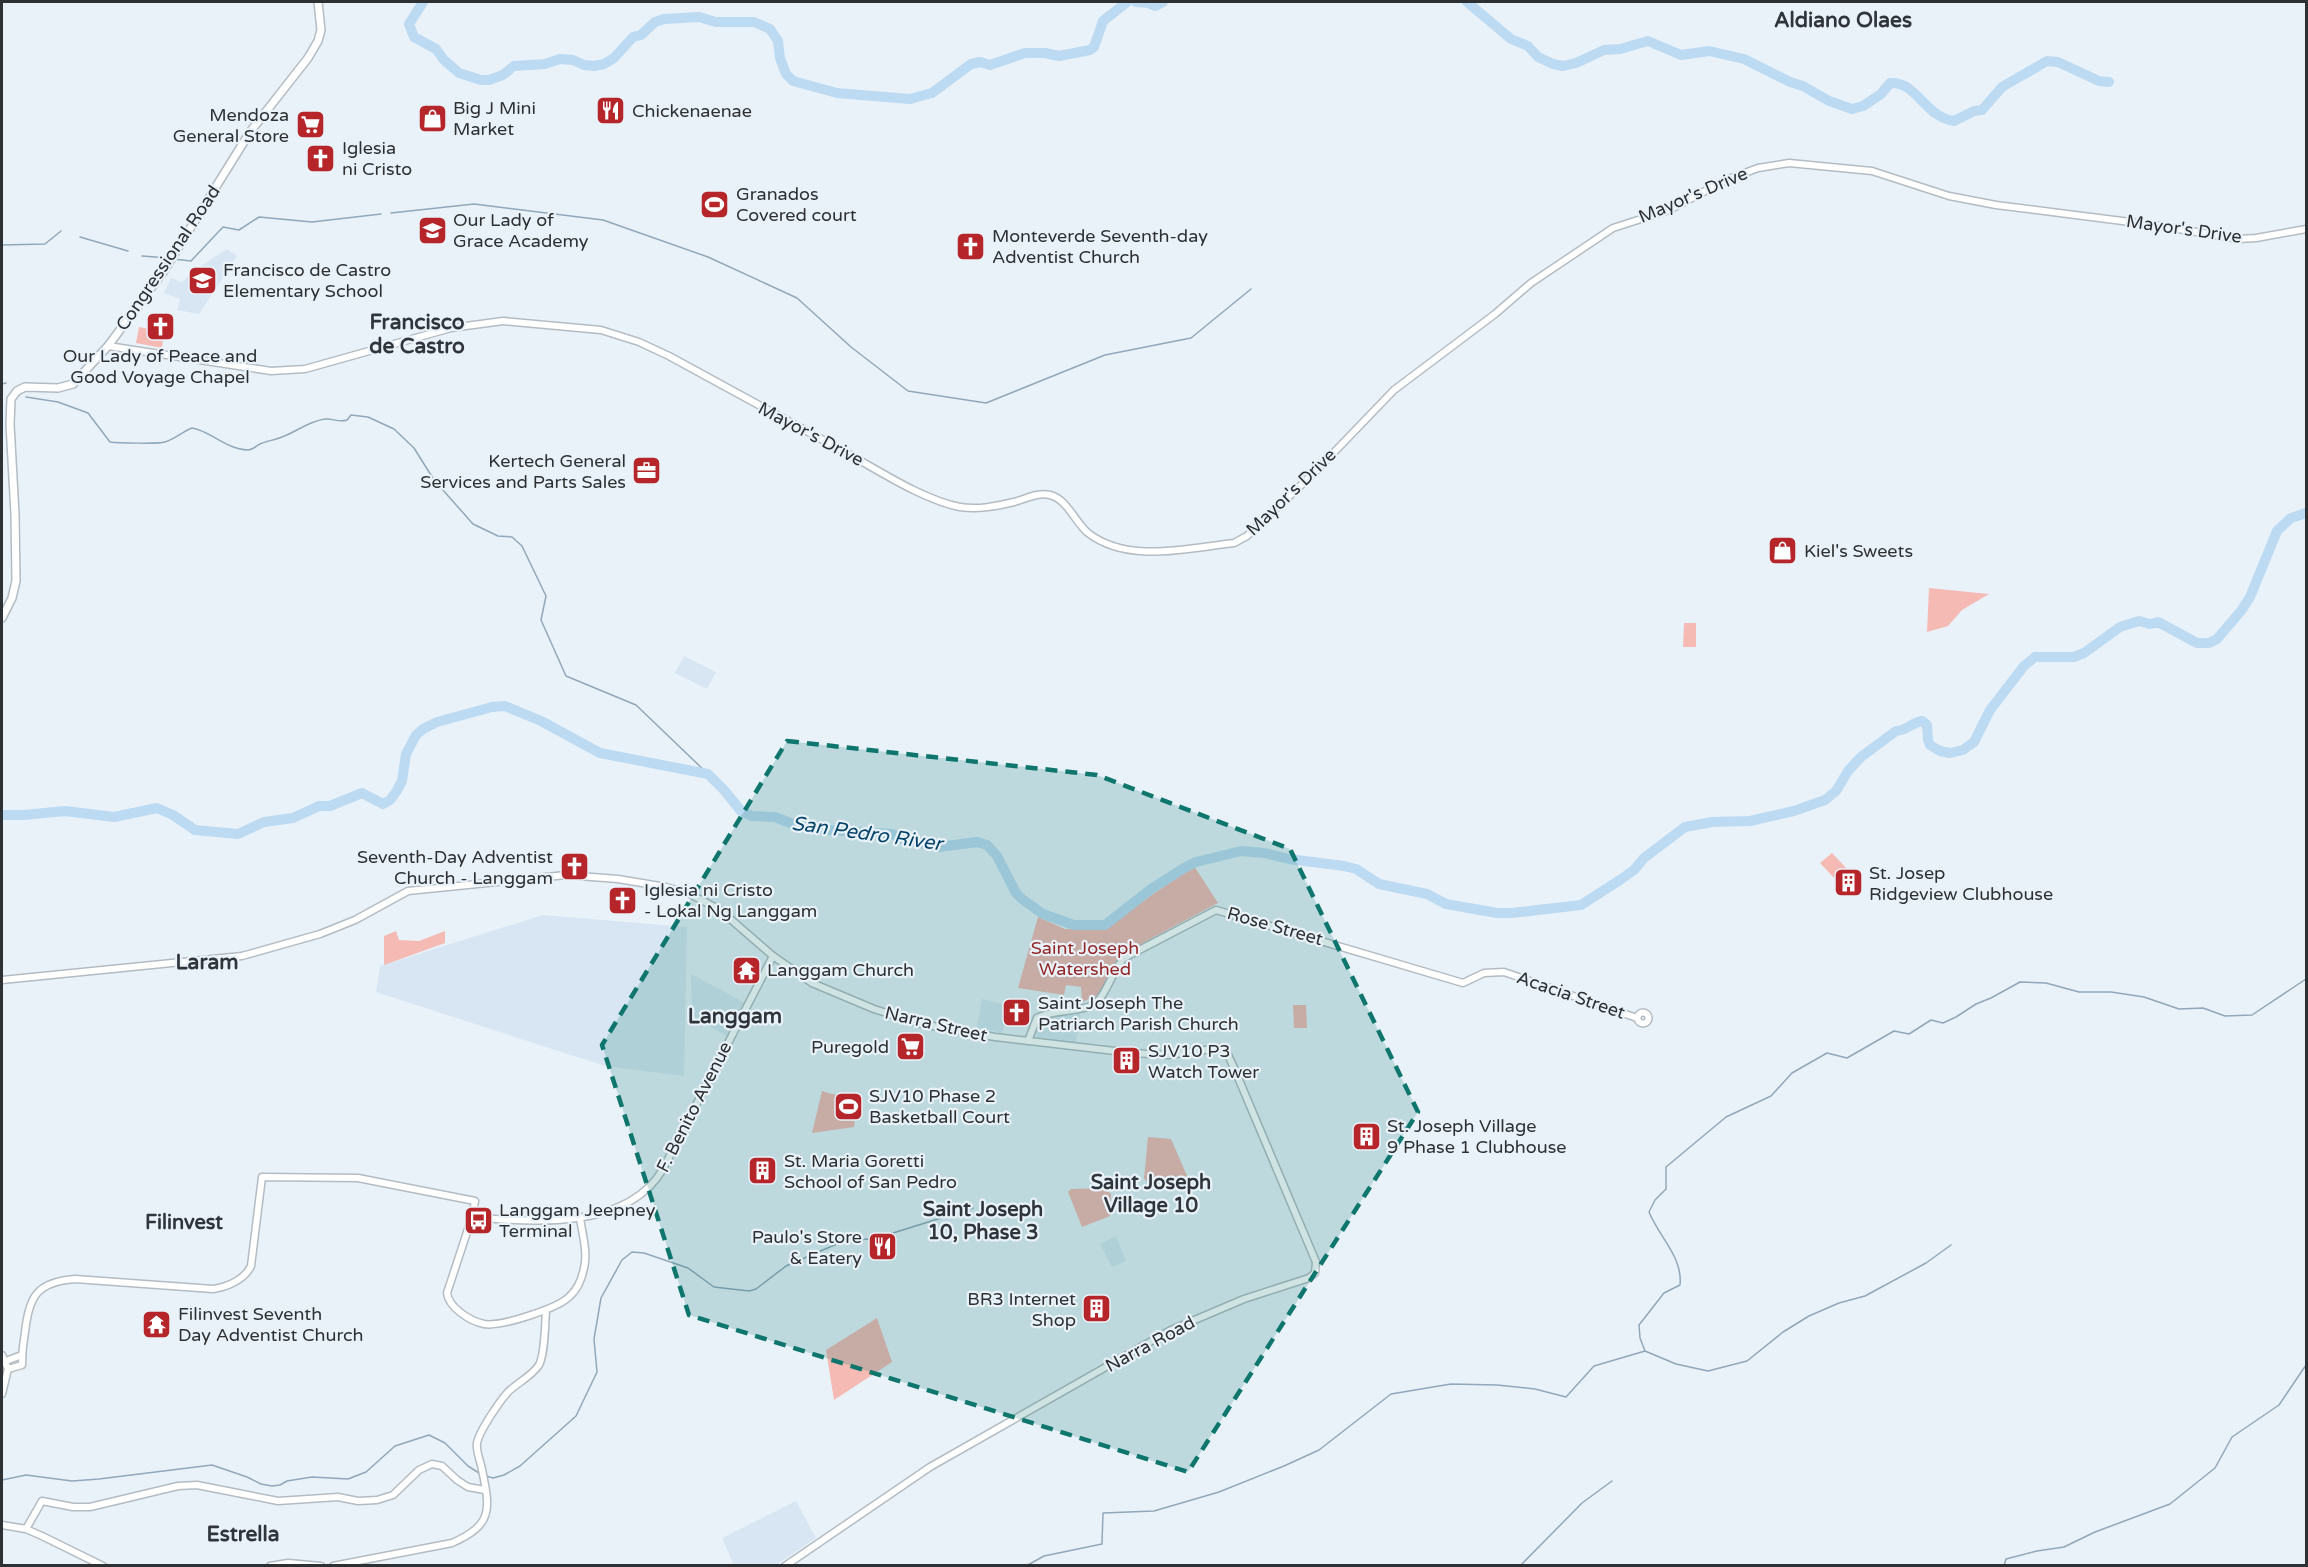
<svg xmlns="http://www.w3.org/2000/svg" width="2308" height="1567" font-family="'Varela Round',sans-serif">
<rect width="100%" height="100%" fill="#e9f2f9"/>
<g fill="#d7e6f2">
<polygon points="227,249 237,256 199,314 177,310 180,299 164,293 171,278 182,282 196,269"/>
<polygon points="684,656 716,672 707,689 675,673"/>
<polygon points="543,915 687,927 684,1076 605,1066 376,992 380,966"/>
<polygon points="691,974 747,1004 729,1037 692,1017"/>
<polygon points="982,999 1011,1006 1002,1033 977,1027"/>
<polygon points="1081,1011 1076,1044 1037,1038 1036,1033 1041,1020"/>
<polygon points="1116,1236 1126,1261 1112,1267 1100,1244"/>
<polygon points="796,1501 816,1538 776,1565 734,1565 722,1538"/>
</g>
<g fill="#f5bab4">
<polygon points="139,327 164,332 162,348 136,343"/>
<polygon points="1929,588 1989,594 1962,610 1948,626 1927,632"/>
<polygon points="1684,623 1696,623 1696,647 1683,647"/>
<polygon points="1832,853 1848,870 1837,881 1820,863"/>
<polygon points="1194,866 1218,903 1122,954 1098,995 1082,1002 1081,987 1066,985 1064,995 1018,988 1038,917 1065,929 1104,928"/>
<polygon points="396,931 399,940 419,941 445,931 445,943 384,965 384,936"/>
<polygon points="1293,1005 1306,1005 1307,1028 1294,1028"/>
<polygon points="822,1091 832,1094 858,1095 854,1127 812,1133"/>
<polygon points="1148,1137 1171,1139 1188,1178 1186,1180 1147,1181 1144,1179"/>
<polygon points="1104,1188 1111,1194 1110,1216 1082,1227 1068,1192 1071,1189"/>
<polygon points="877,1318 892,1362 834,1400 826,1350"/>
</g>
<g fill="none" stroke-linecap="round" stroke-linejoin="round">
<g stroke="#92a7b9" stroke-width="1.5">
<polyline points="391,213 474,204 603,220 708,257 797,298 851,347 908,391 986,403 1105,355 1191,338 1251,289"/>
<polyline points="80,237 128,251"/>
<polyline points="2,245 45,244 61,231"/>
<polyline points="142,256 168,258"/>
<polyline points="173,259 191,261 223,227 239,230 259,217 312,222 381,214"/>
<polyline points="2,384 6,383"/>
<path d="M26,397L58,402L88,413L110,442C117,443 160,444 165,442C175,439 182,432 192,428C209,430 225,449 248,450C254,450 255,446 260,444C266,441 275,440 282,437C296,432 309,421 325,419C332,418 339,423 347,420L351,415L368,417L394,429L414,448L434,480L473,524L498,536L512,537L522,546L546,596L541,620L566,676L636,705L708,774"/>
<polyline points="859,1240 877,1238 973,1208"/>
<path d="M1645,1351L1640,1338L1639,1325L1664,1293L1680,1285C1683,1257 1659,1237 1649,1212L1655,1200L1666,1189V1167L1726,1117L1771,1096L1792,1073L1827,1053L1847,1058L1894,1031L1909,1034L1931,1020L1943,1023L1956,1017L1976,1004L1991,998L2020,982L2046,983L2079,992H2111L2144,997L2179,1009L2203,1008L2225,1016L2252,1015L2306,979"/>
<polyline points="486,1476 493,1478 504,1475 520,1466 576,1416 597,1372 594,1339 601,1298 622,1260 632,1252 644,1253 688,1268 714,1287 749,1291 756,1289 786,1266 846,1240"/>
<polyline points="2,1480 26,1475 72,1481 99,1479 212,1465 247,1477 261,1484 272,1486 280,1485 287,1481 312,1477 348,1479 366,1472 395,1446 429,1435 445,1443 468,1466 479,1473"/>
<polyline points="1026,1566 1044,1556 1102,1544 1103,1513 1154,1511 1219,1492 1284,1466 1319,1450 1391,1394 1451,1384 1497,1385 1535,1389 1566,1397 1594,1366 1645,1351 1676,1364 1708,1371 1747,1361 1783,1332 1809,1316 1839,1303 1865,1296 1926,1263 1951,1245"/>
<polyline points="1520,1566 1582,1503 1612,1481"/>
<polyline points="2004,1566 2006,1559 2037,1551 2064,1547 2095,1532 2170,1504 2215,1468 2232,1437 2279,1405 2306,1365"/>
</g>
<g stroke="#bddaf3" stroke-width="10">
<polyline points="423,2 409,24 414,37 436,49 444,60 459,73 481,80 489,80 503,75 514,66 545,64 560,59 573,60 584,65 594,66 604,64 614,58 633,37 641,35 655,22 664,19 699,17 716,22 754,22 770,29 778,41 780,58 786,74 793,81 837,93 910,99 932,93 971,64 980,62 990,65 1025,53 1045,53 1059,56 1090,50 1094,47 1103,21 1127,2"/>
<polyline points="1136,2 1148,3 1155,6 1163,2"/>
<path d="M1467,2L1511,39L1528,46L1538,57L1553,64L1563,66L1576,63L1604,50L1620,49L1648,41L1681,55L1709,51L1744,59L1790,82L1803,86L1829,101L1852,109L1863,106L1881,94L1890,83C1917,81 1923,116 1954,121L1974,111L1982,110L2002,87L2047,61L2058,62L2099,81L2109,82"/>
<path d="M2,815H24L65,811L114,817L157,808L173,815L195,830L238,834L264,822L293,818L319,806H330L362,793L383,804L390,800L396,792L402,781L406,754L416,735L423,729L437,722L492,707L505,706L541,721L600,753L708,774L724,790L741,811L752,816L775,817L793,824L828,830L892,834L906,840L939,847L977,842L987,845L997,856L1016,893L1022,899L1043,914L1074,925H1105L1151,889L1184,868L1196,862L1241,851L1264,853L1289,859L1344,866L1356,869L1379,884L1427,894L1446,904L1497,913H1512L1581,905L1620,880L1634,870L1644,858L1685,827L1712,822L1750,821L1794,811L1825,800L1836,791L1848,771L1861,757L1896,731C1906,731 1911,723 1922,721L1927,725L1928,740L1930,745L1940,751L1950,753L1963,750L1974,742L1990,710L2024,666L2035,657H2074L2084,653L2120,627L2139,621L2150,624L2158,622L2197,643H2209L2217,639L2241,611L2250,597L2277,531L2291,518L2306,513"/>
</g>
<defs>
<g id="tertiary">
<path d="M108,346L271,371L305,369L451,328L503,321L601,330L639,342L669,356C728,388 786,420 845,452C878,470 923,500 960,507C978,510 997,506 1014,502C1026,499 1037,492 1050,495C1067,499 1075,522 1088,533C1128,564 1188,548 1234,543L1247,536L1317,470L1394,390L1495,314L1531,283L1613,228L1669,210L1726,180L1758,168L1789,163L1872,171L1949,196L1996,205L2154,225L2239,239L2256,238L2306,229"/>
<polyline points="2,980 242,956 320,934 355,920 408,891 566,875 618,879 666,887 690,894 720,910 773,956 812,983 874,1009 921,1024 995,1037 1132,1053 1168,1055 1220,1048 1228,1055 1234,1068 1316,1262 1315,1273 1309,1278 1244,1299 1171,1330 930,1467 785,1566"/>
<circle cx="1643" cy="1018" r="5.5"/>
<path d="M1028,1041L1037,1018C1054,1009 1075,1013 1093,1005C1105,999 1113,969 1124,958L1216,910L1463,983L1484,973L1504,972L1637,1018"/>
<path d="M472,1217C532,1223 628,1230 663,1169L773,956"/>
<polyline points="2,1355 8,1369 2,1394"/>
<polyline points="6,1361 22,1355"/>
<path d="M8,1369L22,1365C22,1354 23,1343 25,1332C29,1296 37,1282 75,1279L213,1289C228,1287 245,1279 251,1266L262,1177L358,1178L475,1201L472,1217L447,1293C449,1308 470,1321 484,1324C501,1327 559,1308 570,1296C578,1289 582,1278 584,1268C588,1252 582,1233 580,1218"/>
<polyline points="2,1525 26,1529 42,1536 103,1566"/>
<polyline points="26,1529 42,1501 73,1507 90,1507 178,1486 197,1485 278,1501 338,1497 358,1501 377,1500 393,1495 419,1470 432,1464 442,1466 457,1480 468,1487 485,1490"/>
<polyline points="270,1566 288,1563 321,1566"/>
<path d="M333,1566L452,1543C495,1524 490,1508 481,1465C479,1458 476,1450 477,1443C479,1431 500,1401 508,1392C517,1383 532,1376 539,1365C545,1354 545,1324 546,1310"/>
</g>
<polyline id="secondary" points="2,618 12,598 16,581 15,514 10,424 11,399 17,391 25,387 58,388 73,384 108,346 163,272 250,132 308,58 318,41 321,30 318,2"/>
</defs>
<use href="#tertiary" stroke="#b4bcc3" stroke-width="9"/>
<use href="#secondary" stroke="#b4bcc3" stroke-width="10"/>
<use href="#tertiary" stroke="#fff" stroke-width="6"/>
<use href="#secondary" stroke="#fff" stroke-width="7"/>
</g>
<path fill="#0f766e" fill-opacity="0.2" stroke="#0f766e" stroke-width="4.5" stroke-dasharray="12 8" stroke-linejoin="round" d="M787,741L1097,775L1290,849L1418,1112L1188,1472L689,1315L602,1045Z"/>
<defs>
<symbol id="restaurant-square" viewBox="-11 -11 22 22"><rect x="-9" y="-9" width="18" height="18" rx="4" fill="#b52529" stroke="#e9f2f9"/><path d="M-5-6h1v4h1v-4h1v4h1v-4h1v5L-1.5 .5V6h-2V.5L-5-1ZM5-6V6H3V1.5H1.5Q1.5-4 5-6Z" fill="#fff"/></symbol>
<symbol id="shop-square" viewBox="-11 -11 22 22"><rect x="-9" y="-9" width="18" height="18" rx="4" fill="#b52529" stroke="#e9f2f9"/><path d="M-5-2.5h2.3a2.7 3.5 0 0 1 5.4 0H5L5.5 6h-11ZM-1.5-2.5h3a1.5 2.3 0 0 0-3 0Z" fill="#fff"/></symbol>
<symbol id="supermarket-square" viewBox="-11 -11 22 22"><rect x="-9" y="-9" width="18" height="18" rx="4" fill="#b52529" stroke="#e9f2f9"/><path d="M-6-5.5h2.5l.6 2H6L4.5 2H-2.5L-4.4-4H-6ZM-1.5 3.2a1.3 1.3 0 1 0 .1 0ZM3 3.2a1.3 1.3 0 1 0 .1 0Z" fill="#fff"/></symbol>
<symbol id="church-square" viewBox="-11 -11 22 22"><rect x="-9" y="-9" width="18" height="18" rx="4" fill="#b52529" stroke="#e9f2f9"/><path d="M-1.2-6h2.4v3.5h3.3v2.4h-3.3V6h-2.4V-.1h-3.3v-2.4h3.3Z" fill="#fff"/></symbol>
<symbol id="stadium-square" viewBox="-11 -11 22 22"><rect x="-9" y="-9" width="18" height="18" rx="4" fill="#b52529" stroke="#e9f2f9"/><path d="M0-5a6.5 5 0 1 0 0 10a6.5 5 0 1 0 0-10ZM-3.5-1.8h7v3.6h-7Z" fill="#fff"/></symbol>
<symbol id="school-square" viewBox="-11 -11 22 22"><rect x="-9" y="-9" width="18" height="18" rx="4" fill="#b52529" stroke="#e9f2f9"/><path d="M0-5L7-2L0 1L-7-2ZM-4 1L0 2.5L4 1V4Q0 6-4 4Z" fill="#fff"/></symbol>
<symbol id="office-square" viewBox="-11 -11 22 22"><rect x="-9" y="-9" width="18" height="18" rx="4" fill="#b52529" stroke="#e9f2f9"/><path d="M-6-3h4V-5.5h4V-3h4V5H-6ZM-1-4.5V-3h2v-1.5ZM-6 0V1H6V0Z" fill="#fff"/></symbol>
<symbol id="building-square" viewBox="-11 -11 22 22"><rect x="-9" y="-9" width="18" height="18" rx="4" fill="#b52529" stroke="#e9f2f9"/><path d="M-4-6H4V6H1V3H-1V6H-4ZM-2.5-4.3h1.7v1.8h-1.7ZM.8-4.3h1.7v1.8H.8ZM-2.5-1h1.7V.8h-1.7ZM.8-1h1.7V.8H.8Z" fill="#fff"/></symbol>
<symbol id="temple-square" viewBox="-11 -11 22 22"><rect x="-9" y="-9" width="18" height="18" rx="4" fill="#b52529" stroke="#e9f2f9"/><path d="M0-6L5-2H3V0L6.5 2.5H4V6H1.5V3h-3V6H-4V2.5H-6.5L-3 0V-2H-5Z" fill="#fff"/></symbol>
<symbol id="bus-square" viewBox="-11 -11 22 22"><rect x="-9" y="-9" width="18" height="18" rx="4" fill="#b52529" stroke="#e9f2f9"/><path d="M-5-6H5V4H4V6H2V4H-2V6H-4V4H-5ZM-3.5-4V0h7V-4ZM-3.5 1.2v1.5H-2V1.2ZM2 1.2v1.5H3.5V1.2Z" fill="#fff"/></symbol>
</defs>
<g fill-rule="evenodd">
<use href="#restaurant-square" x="594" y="94" width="33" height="33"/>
<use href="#shop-square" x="416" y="102" width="33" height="33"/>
<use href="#supermarket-square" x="294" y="108" width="33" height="33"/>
<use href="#church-square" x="304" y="142" width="33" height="33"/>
<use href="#stadium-square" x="698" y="188" width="33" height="33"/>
<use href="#school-square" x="416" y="214" width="33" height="33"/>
<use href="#church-square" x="954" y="230" width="33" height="33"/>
<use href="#school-square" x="186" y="264" width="33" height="33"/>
<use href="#church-square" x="144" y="310" width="33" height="33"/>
<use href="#office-square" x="630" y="454" width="33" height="33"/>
<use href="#shop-square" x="1766" y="534" width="33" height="33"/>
<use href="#church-square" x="558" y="850" width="33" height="33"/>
<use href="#building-square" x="1832" y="866" width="33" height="33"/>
<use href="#church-square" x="606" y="884" width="33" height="33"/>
<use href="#temple-square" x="730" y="954" width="33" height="33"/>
<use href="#church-square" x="1000" y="996" width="33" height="33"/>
<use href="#supermarket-square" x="894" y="1030" width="33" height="33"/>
<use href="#building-square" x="1110" y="1044" width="33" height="33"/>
<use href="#stadium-square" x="832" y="1090" width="33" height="33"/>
<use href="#building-square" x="1350" y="1120" width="33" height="33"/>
<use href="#building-square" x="746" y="1154" width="33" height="33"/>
<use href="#bus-square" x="462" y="1204" width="33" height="33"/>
<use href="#restaurant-square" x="866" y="1230" width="33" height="33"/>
<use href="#building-square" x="1080" y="1292" width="33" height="33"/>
<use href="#temple-square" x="140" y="1308" width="33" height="33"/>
</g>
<g text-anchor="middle" stroke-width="4.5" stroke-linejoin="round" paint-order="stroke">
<g font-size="18" fill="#2d3133" stroke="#e9f2f9" text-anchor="start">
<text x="453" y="114">Big J Mini<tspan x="453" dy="21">Market</tspan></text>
<text x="632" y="117">Chickenaenae</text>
<text x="289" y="121" text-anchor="end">Mendoza<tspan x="289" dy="21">General Store</tspan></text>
<text x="342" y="154">Iglesia<tspan x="342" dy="21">ni Cristo</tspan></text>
<text x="736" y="200">Granados<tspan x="736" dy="21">Covered court</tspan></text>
<text x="453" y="226">Our Lady of<tspan x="453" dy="21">Grace Academy</tspan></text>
<text x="992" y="242">Monteverde Seventh-day<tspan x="992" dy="21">Adventist Church</tspan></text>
<text x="223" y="276">Francisco de Castro<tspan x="223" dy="21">Elementary School</tspan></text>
<text x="160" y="362" text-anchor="middle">Our Lady of Peace and<tspan x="160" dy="21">Good Voyage Chapel</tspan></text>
<text x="626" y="467" text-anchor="end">Kertech General<tspan x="626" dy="21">Services and Parts Sales</tspan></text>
<text x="1804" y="557">Kiel's Sweets</text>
<text x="553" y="863" text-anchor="end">Seventh-Day Adventist<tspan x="553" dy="21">Church - Langgam</tspan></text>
<text x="1869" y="879">St. Josep<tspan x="1869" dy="21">Ridgeview Clubhouse</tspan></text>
<text x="644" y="896">Iglesia ni Cristo<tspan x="644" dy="21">- Lokal Ng Langgam</tspan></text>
<text x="767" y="976">Langgam Church</text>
<text x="1038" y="1009">Saint Joseph The<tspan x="1038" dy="21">Patriarch Parish Church</tspan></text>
<text x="889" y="1053" text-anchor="end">Puregold</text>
<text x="1148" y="1057">SJV10 P3<tspan x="1148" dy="21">Watch Tower</tspan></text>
<text x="869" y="1102">SJV10 Phase 2<tspan x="869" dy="21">Basketball Court</tspan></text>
<text x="1387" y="1132">St. Joseph Village<tspan x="1387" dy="21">9 Phase 1 Clubhouse</tspan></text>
<text x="784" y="1167">St. Maria Goretti<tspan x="784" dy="21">School of San Pedro</tspan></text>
<text x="499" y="1216">Langgam Jeepney<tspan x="499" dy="21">Terminal</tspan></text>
<text x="862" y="1243" text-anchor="end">Paulo's Store<tspan x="862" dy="21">&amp; Eatery</tspan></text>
<text x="1076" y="1305" text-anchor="end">BR3 Internet<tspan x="1076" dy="21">Shop</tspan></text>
<text x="178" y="1320">Filinvest Seventh<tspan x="178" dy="21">Day Adventist Church</tspan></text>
</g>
<g font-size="18" fill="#2d3133" stroke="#e9f2f9">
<text transform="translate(1693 195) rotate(-23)" y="6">Mayor's Drive</text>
<text transform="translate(2184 229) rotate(8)" y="6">Mayor's Drive</text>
<text transform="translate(168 258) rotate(-56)" y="6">Congressional Road</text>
<text transform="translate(811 434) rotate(28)" y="6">Mayor's Drive</text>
<text transform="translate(1291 492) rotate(-44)" y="6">Mayor's Drive</text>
<text transform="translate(1275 926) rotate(16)" y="6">Rose Street</text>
<text transform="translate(1571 995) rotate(19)" y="6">Acacia Street</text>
<text transform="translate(936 1024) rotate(13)" y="6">Narra Street</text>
<text transform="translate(694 1107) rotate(-63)" y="6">F. Benito Avenue</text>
<text transform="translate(1150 1344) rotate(-28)" y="6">Narra Road</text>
</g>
<g font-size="18" fill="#942626" stroke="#e9f2f9">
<text x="1085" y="954">Saint Joseph<tspan x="1085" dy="21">Watershed</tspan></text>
</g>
<g font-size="20" font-style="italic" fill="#06446b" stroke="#e9f2f9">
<text transform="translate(867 833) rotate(8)" y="7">San Pedro River</text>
</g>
<g font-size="20" font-weight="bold" fill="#2f353b" stroke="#e9f2f9">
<text x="1151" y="1189">Saint Joseph<tspan x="1151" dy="23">Village 10</tspan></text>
<text x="983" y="1216">Saint Joseph<tspan x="983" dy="23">10, Phase 3</tspan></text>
<text x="184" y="1229">Filinvest</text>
</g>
<g font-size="21" font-weight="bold" fill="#2f353b" stroke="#e9f2f9">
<text x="1843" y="27">Aldiano Olaes</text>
<text x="417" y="329">Francisco<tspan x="417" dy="24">de Castro</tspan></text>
<text x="207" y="969">Laram</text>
<text x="735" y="1023">Langgam</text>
<text x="243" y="1541">Estrella</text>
</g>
</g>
<rect width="2308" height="1567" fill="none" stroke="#2d3133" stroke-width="6"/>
</svg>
